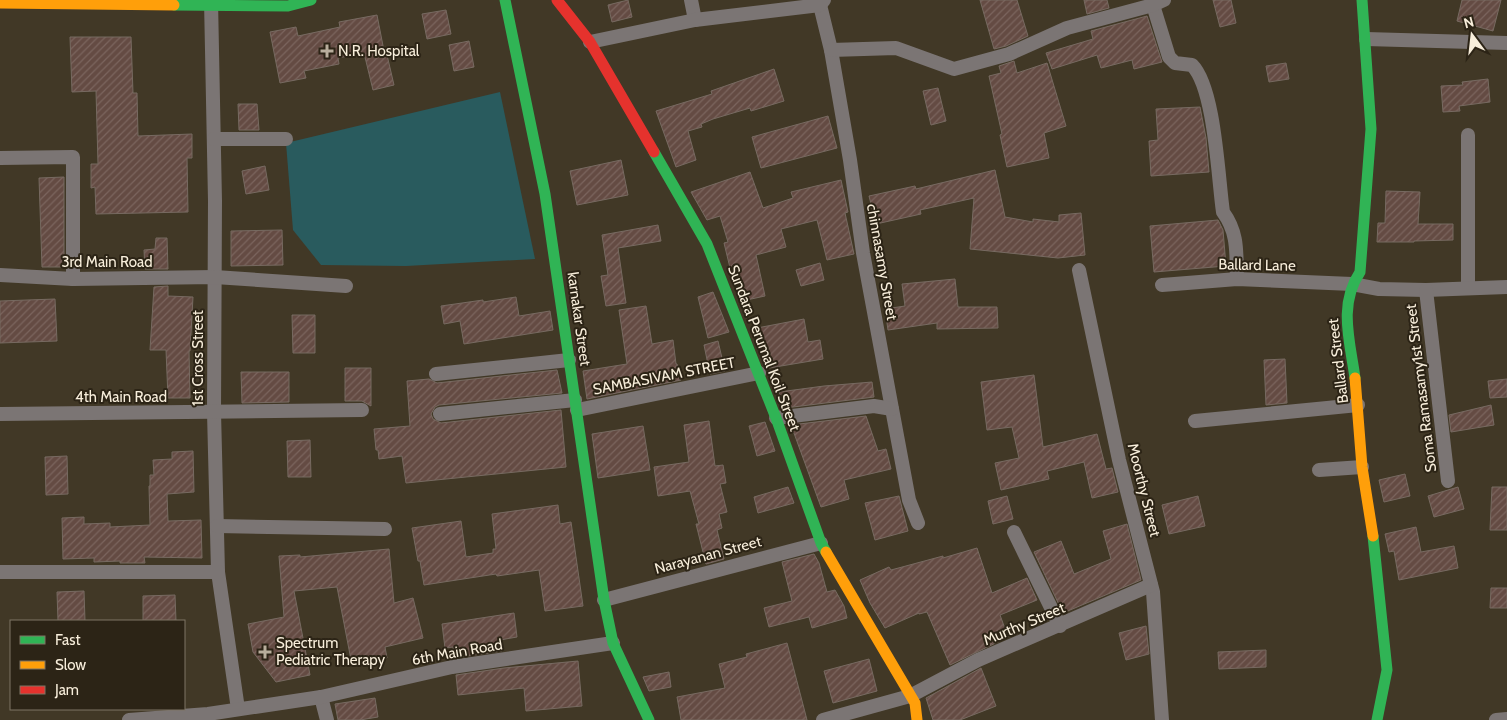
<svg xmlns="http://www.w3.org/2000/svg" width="1507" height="720" font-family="Cabin,sans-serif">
<defs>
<pattern id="building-hatch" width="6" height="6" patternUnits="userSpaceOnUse" patternTransform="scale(1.25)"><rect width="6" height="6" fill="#644b43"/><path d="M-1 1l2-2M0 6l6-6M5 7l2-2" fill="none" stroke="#7b655e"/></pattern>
</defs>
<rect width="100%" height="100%" fill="#413826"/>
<polygon fill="#295b5e" points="500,92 535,259 406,266 321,265 293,230 286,143"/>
<g fill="url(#building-hatch)" stroke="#776a61">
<polygon points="628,0 632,17 612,22 608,5"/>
<polygon points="980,0 1017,0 1028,36 1006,46 994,49"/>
<polygon points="1084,0 1107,0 1109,8 1087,14"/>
<polygon points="1213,0 1231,0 1236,23 1220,27"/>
<polygon points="1462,0 1501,0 1493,31 1457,21"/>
<polygon points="446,10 451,34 427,39 422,14"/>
<polygon points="377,15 385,56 387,55 394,85 373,90 364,53 338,58 339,64 304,71 306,78 280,83 270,32 296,27 298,36 340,27 339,22"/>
<polygon points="1147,16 1162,62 1134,69 1132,60 1101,68 1097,55 1052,69 1046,53 1093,39 1091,31"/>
<polygon points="70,37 131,37 133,93 137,93 138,136 192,134 192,158 187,158 188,212 96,214 95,187 91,188 91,164 98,164 96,91 72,92"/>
<polygon points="469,41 474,67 454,71 449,45"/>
<polygon points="1014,61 1017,73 1047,63 1066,126 1044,133 1049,158 1007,167 1000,135 1002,134 989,76 1001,73 999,66"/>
<polygon points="1286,63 1289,79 1269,82 1266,66"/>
<polygon points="774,69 784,101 751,111 750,108 713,119 701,124 702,127 688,131 696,160 676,167 656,111 712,94 711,91"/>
<polygon points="1488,79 1490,102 1459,106 1460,111 1443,112 1441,86 1463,85 1462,82"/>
<polygon points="938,88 946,121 931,125 923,91"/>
<polygon points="238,104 257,104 259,130 239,130"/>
<polygon points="1200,107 1206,138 1209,172 1151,176 1149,141 1158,140 1156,109"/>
<polygon points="828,116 837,148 761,168 752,137"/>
<polygon points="621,160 628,195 577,205 570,171"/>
<polygon points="265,166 269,190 246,194 242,171"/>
<polygon points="995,170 1005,217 1033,222 1033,219 1059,222 1059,215 1081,213 1085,255 1058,258 970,249 974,198 920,210 921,214 876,224 869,196 915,186 916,189"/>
<polygon points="750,172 763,208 793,198 791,192 841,180 848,212 845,213 854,254 827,260 817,220 781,229 786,247 756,255 765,296 742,301 732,276 724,243 728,242 720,216 707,220 691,192"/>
<polygon points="64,177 64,267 42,267 39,178"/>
<polygon points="1386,191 1420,192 1418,224 1453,224 1453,240 1414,241 1414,242 1377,242 1378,223 1385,223"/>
<polygon points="1218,220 1223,230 1226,266 1154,272 1150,226"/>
<polygon points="658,225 661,241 618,248 626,303 606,306 601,276 608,275 602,235"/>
<polygon points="282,230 283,265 231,266 231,231"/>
<polygon points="156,238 167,238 168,269 145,269 144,250 155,249"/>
<polygon points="820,263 824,280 801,286 796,270"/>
<polygon points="955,279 958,307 997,307 998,328 937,329 937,323 888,330 885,309 905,306 902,284"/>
<polygon points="168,286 168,296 193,297 190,351 189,351 190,398 168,398 166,350 150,350 154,287"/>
<polygon points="713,292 729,332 708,338 698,297"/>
<polygon points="516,297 519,316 550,311 553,330 464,344 460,321 444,324 441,306 483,300 483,302"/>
<polygon points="55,299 57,341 0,343 0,301"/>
<polygon points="646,306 652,344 673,340 676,364 677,364 681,380 587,399 583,371 627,364 619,310"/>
<polygon points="292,315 315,315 315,353 293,353"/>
<polygon points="804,319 808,342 820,340 823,359 769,368 760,345 757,328"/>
<polygon points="718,341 725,371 710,374 704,345"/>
<polygon points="1285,359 1287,403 1266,405 1264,360"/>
<polygon points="345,368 371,368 371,406 362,401 345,401"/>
<polygon points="557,370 562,393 439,405 435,407 431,414 433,419 441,423 561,410 566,467 406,483 402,456 379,459 378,450 376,450 374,429 410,426 407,381 429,379 437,383"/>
<polygon points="241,372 289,372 289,402 242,403"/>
<polygon points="1034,375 1043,447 1097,434 1106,469 1112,468 1118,492 1092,498 1084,462 1047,471 1049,479 1001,490 995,463 1019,458 1012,427 987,430 981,382"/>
<polygon points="1507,379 1507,397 1490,398 1488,381"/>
<polygon points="872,382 874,397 785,408 779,392 824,386"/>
<polygon points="1491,405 1494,425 1451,432 1449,415"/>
<polygon points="866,416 878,451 886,449 891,469 844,480 849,499 821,507 791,425"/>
<polygon points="709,421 715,466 723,465 726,483 720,484 727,512 719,514 722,528 717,530 724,559 706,564 696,524 699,524 690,491 658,496 654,467 689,462 684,425"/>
<polygon points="765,422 775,451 757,456 749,426"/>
<polygon points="643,426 650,470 598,478 592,434"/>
<polygon points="310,440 311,477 288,477 287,441"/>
<polygon points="193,451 194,492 167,494 168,521 201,520 202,558 144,557 145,563 120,563 120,561 94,562 94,558 63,559 62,518 84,517 84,524 110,523 110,527 150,525 149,486 150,486 150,475 154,475 153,460 172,459 172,452"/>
<polygon points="67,456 68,494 46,495 45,457"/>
<polygon points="1405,474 1410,496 1384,502 1379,480"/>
<polygon points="788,487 794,503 758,513 754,497"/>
<polygon points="1458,487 1464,509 1434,517 1428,496"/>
<polygon points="1492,487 1507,487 1507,530 1490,530"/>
<polygon points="899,496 908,531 875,540 865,503"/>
<polygon points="1007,496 1013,519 993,524 988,501"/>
<polygon points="1198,496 1205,526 1169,534 1162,505"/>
<polygon points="558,505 560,524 571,522 583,606 545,611 539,570 497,576 496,574 424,585 420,561 418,561 412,528 461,521 466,557 493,553 493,549 496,549 492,514"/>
<polygon points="1127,524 1141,580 1063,613 1034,552 1061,541 1074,574 1111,559 1103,531"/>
<polygon points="1416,527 1421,552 1454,546 1458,568 1399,580 1394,551 1389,552 1385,534"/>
<polygon points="977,548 992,593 1027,578 1037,600 1000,615 1008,637 950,665 927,612 919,614 919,613 885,628 870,603 860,580 889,567 891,570 943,556 943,558"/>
<polygon points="389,549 394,603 413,598 423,638 385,647 387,658 352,665 337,587 294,591 310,675 276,682 253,652 248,624 284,617 279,556 300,555 300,557"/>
<polygon points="814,554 819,563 827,592 835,590 844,606 847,618 812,628 809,617 769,627 764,608 792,601 782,562"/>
<polygon points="1491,588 1507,588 1507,608 1490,608"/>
<polygon points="84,591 85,621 58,621 57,592"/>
<polygon points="175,595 176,621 143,621 143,596"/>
<polygon points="514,613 517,637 500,640 502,651 454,658 453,647 445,648 442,624"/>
<polygon points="1146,626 1149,654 1126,660 1119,633"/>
<polygon points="787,643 807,720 681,720 677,697 725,688 719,664 747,657 746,654"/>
<polygon points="1266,650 1266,667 1219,669 1218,652"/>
<polygon points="869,659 877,691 833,703 824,671"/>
<polygon points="578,661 582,706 526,711 524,688 458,695 456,675 504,668"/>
<polygon points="981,668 996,706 960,720 933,720 926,698"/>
<polygon points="669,672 671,687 649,691 643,677"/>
<polygon points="375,698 378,717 360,720 338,720 335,704"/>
</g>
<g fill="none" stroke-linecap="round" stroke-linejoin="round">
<g stroke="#7b7574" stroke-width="14">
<polyline points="211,0 215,201 214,412 218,572 238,709"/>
<polyline points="691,0 695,20"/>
<polyline points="820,5 831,50 850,160 863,253 909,500 918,523"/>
<path d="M1153,5L1169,57L1175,63L1192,65C1215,88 1218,178 1223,212C1239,234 1236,254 1237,279"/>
<polyline points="1366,39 1507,43"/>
<polyline points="590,42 695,20 820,5 824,0"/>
<polyline points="831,50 896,48 954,69 1009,54 1067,28 1153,5 1164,0"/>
<polyline points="1468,135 1468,287"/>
<polyline points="214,139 286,139"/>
<polyline points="0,158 73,157 73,279"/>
<polyline points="1079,270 1119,460 1153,592 1162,720"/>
<polyline points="0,275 73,279 215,277 346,286"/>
<polyline points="1162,285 1237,279 1352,284 1379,289 1426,290 1507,287"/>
<polyline points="1426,290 1448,481"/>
<polyline points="436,374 569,360"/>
<polyline points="577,410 759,373"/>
<polyline points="0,414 362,410"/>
<polyline points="440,414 575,400"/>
<polyline points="776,418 874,406 892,409"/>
<polyline points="1195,421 1358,405"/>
<polyline points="1319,470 1362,467"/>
<polyline points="217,526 385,529"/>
<polyline points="1014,532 1060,626"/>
<polyline points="0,572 218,572"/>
<polyline points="604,600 821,543"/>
<polyline points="321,697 327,720"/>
<polyline points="129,720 208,714 321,697 452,667 613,643"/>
<polyline points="823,720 910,696 978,660 1151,585"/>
<polyline points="1496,720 1507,719"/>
</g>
<g stroke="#30b455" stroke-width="11">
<polyline points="505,0 545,194 604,600 613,643 649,720"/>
<polyline points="174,5 288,6 311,0"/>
<polyline points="654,152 707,244 776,418 821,543 826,552"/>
<path d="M1355,378C1350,341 1338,305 1360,272L1371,129L1362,0"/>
<polyline points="1373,536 1387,670 1377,720"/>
</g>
<g stroke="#ff9f0a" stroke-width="11">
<polyline points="0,3 174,5"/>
<polyline points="1355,378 1362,467 1373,536"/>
<polyline points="826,552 915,703 917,720"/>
</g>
<polyline stroke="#e5322d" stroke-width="11" points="557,0 590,42 654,152"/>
</g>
<g fill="#b8ae9c" stroke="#2c2416" stroke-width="2">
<path d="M324.5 43.5h5v5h5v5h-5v5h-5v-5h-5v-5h5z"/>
<path d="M262.5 644.5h5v5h5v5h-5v5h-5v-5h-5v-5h5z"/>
</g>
<g text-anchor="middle" stroke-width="4" stroke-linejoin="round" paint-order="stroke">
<g font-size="15" fill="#f8eedb" stroke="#2c2416" text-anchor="start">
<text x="338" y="56">N.R. Hospital</text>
<text x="276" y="648">Spectrum<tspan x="276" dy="17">Pediatric Therapy</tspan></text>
</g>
<g font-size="15" fill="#f8eedb" stroke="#2c2416">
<text x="107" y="267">3rd Main Road</text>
<text transform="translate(882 262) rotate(80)" y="5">chinnasamy Street</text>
<text transform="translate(1257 265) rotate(1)" y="5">Ballard Lane</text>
<text transform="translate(579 319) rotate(82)" y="5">karnakar Street</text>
<text transform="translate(764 348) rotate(69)" y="5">Sundara Perumal Koil Street</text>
<text transform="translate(198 358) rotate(-90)" y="5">1st Cross Street</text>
<text transform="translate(1338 361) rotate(-97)" y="5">Ballard Street</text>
<text transform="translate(664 376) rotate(-11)" y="5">SAMBASIVAM STREET</text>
<text transform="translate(1421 388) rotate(-97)" y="5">Soma Ramasamy1st Street</text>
<text x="121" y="402">4th Main Road</text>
<text transform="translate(1144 490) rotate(76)" y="5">Moorthy Street</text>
<text transform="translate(708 555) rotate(-15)" y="5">Narayanan Street</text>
<text transform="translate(1024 624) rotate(-23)" y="5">Murthy Street</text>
<text transform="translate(457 652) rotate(-10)" y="5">6th Main Road</text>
</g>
</g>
<rect x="10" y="620" width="175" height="90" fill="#2c2416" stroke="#7e7565"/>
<rect x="20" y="636" width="25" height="8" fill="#30b455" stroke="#7e7565"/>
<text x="55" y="645" font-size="15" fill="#f8eedb">Fast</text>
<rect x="20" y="661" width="25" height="8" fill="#ff9f0a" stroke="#7e7565"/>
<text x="55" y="670" font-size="15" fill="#f8eedb">Slow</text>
<rect x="20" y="686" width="25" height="8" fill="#e5322d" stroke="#7e7565"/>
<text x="55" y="695" font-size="15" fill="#f8eedb">Jam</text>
<g transform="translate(1472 35) rotate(345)" stroke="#2c2416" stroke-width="4" paint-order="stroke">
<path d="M0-4L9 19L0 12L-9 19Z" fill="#f8eedb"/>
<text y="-8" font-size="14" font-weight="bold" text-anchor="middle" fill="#f8eedb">N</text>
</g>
</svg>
